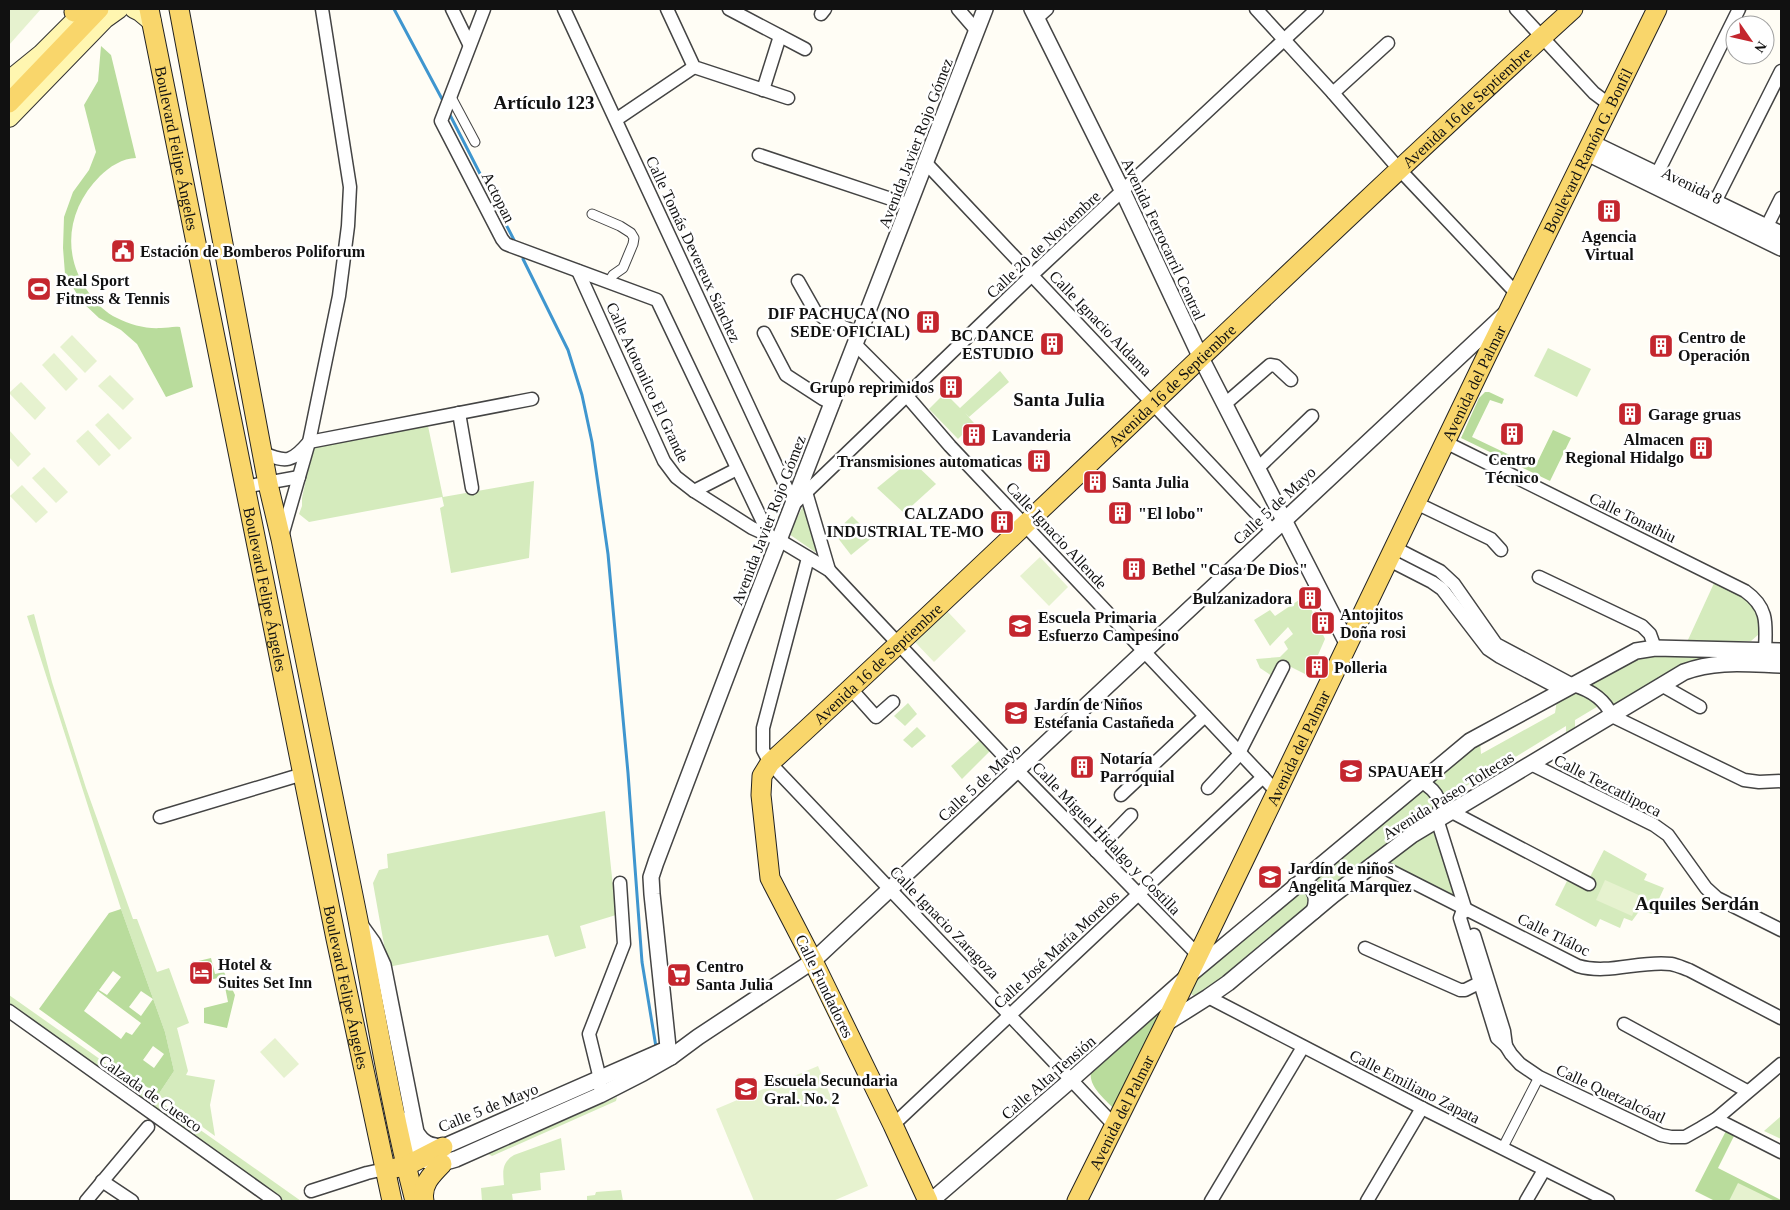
<svg xmlns="http://www.w3.org/2000/svg" width="1790" height="1210" font-family="'Times New Roman',serif">
<rect width="100%" height="100%" fill="#fffdf5"/>
<g fill="#d5ebbd">
<polygon points="1548,348 1591,369 1577,397 1534,376"/>
<polygon points="1000,371 1009,382 969,417 965,413 974,423 958,439 929,409 945,393 960,408"/>
<polygon points="428,426 443,497 534,481 529,558 451,573 440,508 444,506 442,497 309,522 299,514 302,506 302,498 313,447"/>
<polygon points="911,460 936,484 904,513 877,488"/>
<polygon points="803,506 818,545 818,550 815,552 789,534"/>
<polygon points="852,516 873,537 851,555 834,533"/>
<path d="M1715,581C1744,596 1758,597 1759,634L1751,641L1687,642Z"/>
<polygon points="1299,600 1302,606 1308,602 1325,639 1318,655 1305,674 1281,662 1272,676 1260,668 1256,659 1280,657 1288,649 1284,642 1293,634 1288,627 1270,646 1254,620 1270,610 1275,616"/>
<polygon points="34,614 52,682 86,788 133,919 137,919 157,972 169,968 189,1023 177,1028 188,1071 186,1075 215,1080 210,1105 215,1136 158,1095 174,1071 165,1032 121,909 27,616"/>
<polygon points="1709,654 1708,658 1691,663 1615,707 1603,694 1587,683 1644,655"/>
<path d="M1576,692L1585,694L1600,705L1575,720V732L1566,736V726L1509,761L1508,772L1494,781V769L1458,791L1455,803L1443,810C1447,797 1441,791 1432,783L1461,755L1480,741L1481,754L1555,713L1557,700Z"/>
<polygon points="908,703 917,714 905,726 894,716"/>
<polygon points="917,727 926,736 912,748 903,740"/>
<polygon points="980,740 990,751 962,779 951,766"/>
<path d="M1425,791C1433,799 1437,806 1432,817L1327,891L1320,888L1317,879L1319,874L1415,794Z"/>
<polygon points="605,811 616,915 580,926 586,948 555,957 548,935 388,967 373,883 379,870 388,868 387,854"/>
<polygon points="1434,829 1459,900 1384,864 1395,854"/>
<polygon points="1604,850 1647,874 1644,880 1664,888 1652,914 1640,910 1632,921 1624,918 1620,928 1600,919 1596,927 1555,905 1573,869 1590,877"/>
<polygon points="1310,891 1309,911 1197,998 1191,994 1190,984 1295,892"/>
<polygon points="9,995 301,1201 277,1201 9,1010"/>
<polygon points="617,1097 616,1101 492,1156 488,1154"/>
<polygon points="1781,1116 1781,1139 1764,1131"/>
<path d="M561,1138L565,1170L540,1173L541,1190L512,1194L513,1201H482L481,1188L504,1185C503,1172 501,1163 514,1155Z"/>
<polygon points="621,1190 623,1201 587,1201 587,1196 595,1195 596,1192"/>
</g>
<g fill="#b9dc9c" fill-rule="evenodd">
<path d="M101,46L111,55L136,158C123,158 109,167 100,176C67,209 61,255 89,293C96,303 106,313 117,318C131,325 146,329 161,328C168,328 173,326 180,327L193,387L166,397L137,344L121,330L99,318L81,301L65,274L63,248L64,217L73,192L89,170L96,152L84,105L98,81Z"/>
<polygon points="1485,392 1489,392 1504,399 1502,404 1490,400 1472,437 1535,467 1553,430 1571,438 1550,481 1461,438 1479,398"/>
<path d="M121,909L165,1032L174,1071L158,1095L39,1009L109,913ZM113,971L121,977L107,995L99,990ZM98,991L141,1023L132,1035L126,1032L121,1039L84,1011ZM141,991L153,999L141,1016L129,1007ZM153,1046L164,1054L154,1068L143,1060Z"/>
<polygon points="211,958 215,974 224,972 235,995 227,1028 204,1023 204,1008 228,1002 223,977 194,983 190,963"/>
<path d="M1161,1009L1113,1108C1104,1098 1088,1086 1091,1071Z"/>
<polygon points="1727,1129 1736,1132 1718,1168 1781,1200 1781,1201 1715,1201 1695,1191"/>
</g>
<g fill="#e6f2cf">
<polygon points="9,9 41,9 9,45"/>
<polygon points="72,335 97,361 85,373 60,347"/>
<polygon points="54,353 78,379 66,391 42,365"/>
<polygon points="110,375 134,399 123,410 98,386"/>
<polygon points="21,382 46,408 35,420 9,393"/>
<polygon points="108,413 132,438 119,450 95,425"/>
<polygon points="9,430 31,454 18,467 9,457"/>
<polygon points="88,430 111,455 99,466 76,441"/>
<polygon points="44,467 68,492 56,503 32,478"/>
<polygon points="22,485 48,512 36,523 10,496"/>
<polygon points="1040,557 1068,587 1049,606 1020,576"/>
<polygon points="947,611 966,631 934,662 915,642"/>
<polygon points="1605,880 1641,896 1632,916 1596,900"/>
<polygon points="275,1038 299,1064 284,1078 260,1052"/>
<polygon points="818,1066 868,1186 833,1201 754,1201 716,1109"/>
<polygon points="1738,1183 1775,1201 1729,1201"/>
</g>
<g fill="none" stroke-linecap="round" stroke-linejoin="round">
<g stroke="#3f96cf" stroke-width="3">
<polyline points="394,9 442,99"/>
<polyline points="450,115 514,240"/>
<polyline points="523,259 568,350 582,395 592,442 608,554 628,773 642,962 656,1047"/>
</g>
<defs>
<g id="pedestrian">
<polyline points="451,97 475,142"/>
<polyline points="592,214 620,226 631,233 634,238 633,244 623,268 613,275 609,282"/>
<polyline points="1502,1149 1539,1077"/>
</g>
<g id="minor">
<polyline points="452,9 469,44"/>
<polyline points="484,9 441,121 502,239 506,244 511,246 657,300 769,535"/>
<polyline points="564,9 794,504 1032,275 1317,9"/>
<polyline points="667,9 694,67 788,98"/>
<polyline points="729,9 805,49"/>
<polyline points="958,9 977,31"/>
<polyline points="1256,9 1333,93 1399,169 1517,294"/>
<polyline points="1516,9 1594,93 1610,105"/>
<polyline points="821,14 825,9"/>
<polyline points="1037,18 1047,9"/>
<polyline points="763,90 780,36"/>
<polyline points="1333,93 1388,43"/>
<polyline points="617,119 694,67"/>
<polyline points="759,155 909,205"/>
<polyline points="925,162 1272,530"/>
<polyline points="1657,174 1739,9"/>
<polyline points="1711,210 1781,71"/>
<polyline points="1763,234 1781,198"/>
<polyline points="578,271 664,461 676,477 694,491 752,528 779,540 829,570 1017,770 1197,954"/>
<polyline points="798,281 815,311 825,319 860,334"/>
<polyline points="764,333 786,375 823,399 833,404"/>
<polyline points="856,345 906,395 950,446 1276,791"/>
<polyline points="1225,404 1270,365 1276,366 1291,380"/>
<polyline points="459,413 472,488"/>
<path d="M1445,442L1745,591C1769,608 1766,624 1765,651"/>
<path d="M263,453C287,463 292,462 309,442L532,399"/>
<polyline points="1258,468 1312,416"/>
<polyline points="244,487 299,477"/>
<polyline points="694,491 737,469"/>
<polyline points="806,492 829,570"/>
<polyline points="1416,503 1491,539 1501,550"/>
<polyline points="282,536 309,442 339,296 348,226 350,187 322,9"/>
<path d="M1395,548L1440,571L1454,584L1496,644L1573,685C1590,690 1605,699 1612,716L1744,780L1759,782L1781,781"/>
<polyline points="808,558 763,728 763,750 770,763 1115,1126"/>
<polyline points="1389,560 1432,582 1442,589 1488,649 1500,657 1562,690"/>
<polyline points="1539,577 1642,626 1650,634 1655,648"/>
<polyline points="1663,686 1700,707"/>
<polyline points="851,689 876,717 893,702"/>
<polyline points="1531,764 1654,825 1668,835 1706,888 1717,898 1781,930"/>
<path d="M1422,782C1437,791 1444,802 1437,819L1466,911"/>
<polyline points="1208,788 1237,757 1283,667"/>
<polyline points="1121,795 1205,716"/>
<polyline points="1450,811 1589,884"/>
<polyline points="160,817 303,774"/>
<polyline points="1096,851 1131,815"/>
<path d="M1375,863L1578,966C1609,975 1640,960 1671,964C1677,965 1683,968 1689,970L1781,1018"/>
<polyline points="1464,907 1460,918 1497,1038 1506,1046 1511,1054 1520,1064 1539,1077 1661,1135 1671,1137 1685,1137 1701,1128 1716,1119 1781,1064"/>
<polyline points="1474,935 1504,1031 1506,1046"/>
<polyline points="1365,948 1460,990 1465,990 1485,980"/>
<polyline points="1208,997 1422,1108 1608,1201"/>
<polyline points="9,1011 275,1201"/>
<polyline points="1624,1024 1747,1091"/>
<polyline points="600,1088 600,1079 589,1034 624,944 620,883"/>
<polyline points="1716,1119 1781,1152"/>
<polyline points="893,1125 1263,777"/>
<polyline points="102,1181 132,1201"/>
<polyline points="311,1191 367,1173 385,1169"/>
<polyline points="86,1201 148,1127"/>
<polyline points="1211,1201 1303,1047"/>
<polyline points="1367,1201 1422,1108"/>
<polyline points="1526,1201 1544,1170"/>
</g>
<g id="tertiary">
<polyline points="1032,9 1123,192 1200,356 1348,645"/>
<polyline points="1592,143 1781,234"/>
<polyline points="1587,153 1781,248"/>
<path d="M1295,886C1313,879 1320,896 1314,911"/>
<path d="M360,925L373,943L383,965L416,1132C423,1144 430,1146 443,1147L662,1051"/>
<path d="M1165,1024L1208,997L1228,983L1333,895L1412,835L1684,672C1716,660 1747,664 1781,665"/>
<polyline points="671,1057 668,1047 652,894 651,877 656,862 739,643 985,9"/>
<path d="M405,1120C412,1152 419,1171 456,1159L600,1095L643,1073L671,1057L698,1037L813,961L1504,315"/>
<polyline points="931,1201 1071,1080 1187,977 1470,741 1636,651 1655,648 1781,651"/>
</g>
<g id="secondary">
<polyline points="134,9 140,12 152,22"/>
<polyline points="9,80 41,54 86,9"/>
<polyline points="9,118 105,19 119,9"/>
</g>
<g id="primary">
<path id="s1" d="M149,9L336,939L392,1201"/>
<path d="M179,9L268,484L281,539C306,666 333,793 358,920C376,1014 391,1109 415,1201"/>
<polyline points="74,12 78,9"/>
<polyline points="9,103 99,9"/>
<polyline points="395,1168 406,1166 443,1147"/>
<path d="M424,1201C421,1185 431,1175 442,1164"/>
<path id="s2" d="M928,1201L893,1125L813,961L770,878L761,795L762,776L770,763C1041,515 1301,256 1573,9"/>
<path id="s3" d="M1077,1201L1165,1024L1487,355L1657,9"/>
</g>
</defs>
<use href="#pedestrian" stroke="#444" stroke-width="11"/>
<use href="#minor" stroke="#444" stroke-width="15"/>
<use href="#tertiary" stroke="#444" stroke-width="18"/>
<use href="#secondary" stroke="#333" stroke-width="20"/>
<use href="#primary" stroke="#222" stroke-width="21"/>
<use href="#pedestrian" stroke="#fff" stroke-width="9"/>
<use href="#minor" stroke="#fff" stroke-width="12"/>
<use href="#tertiary" stroke="#fff" stroke-width="15"/>
<use href="#secondary" stroke="#fff6b0" stroke-width="18"/>
<use href="#primary" stroke="#f9d66b" stroke-width="19"/>
</g>
<defs>
<symbol id="building-square" viewBox="-11 -11 22 22"><rect x="-9" y="-9" width="18" height="18" rx="4" fill="#c4262e" stroke="#fff"/><path d="M-4-6H4V6H1V3H-1V6H-4ZM-2.5-4.3h1.7v1.8h-1.7ZM.8-4.3h1.7v1.8H.8ZM-2.5-1h1.7V.8h-1.7ZM.8-1h1.7V.8H.8Z" fill="#fff"/></symbol>
<symbol id="civic-square" viewBox="-11 -11 22 22"><rect x="-9" y="-9" width="18" height="18" rx="4" fill="#c4262e" stroke="#fff"/><path d="M-.6-6.5H3V-4.5H.6V-3L4-1V1h2V6H-6V1h2V-1L-.6-3ZM-1.2 2.5V6h2.4V2.5Z" fill="#fff"/></symbol>
<symbol id="stadium-square" viewBox="-11 -11 22 22"><rect x="-9" y="-9" width="18" height="18" rx="4" fill="#c4262e" stroke="#fff"/><path d="M0-5a6.5 5 0 1 0 0 10a6.5 5 0 1 0 0-10ZM-3.5-1.8h7v3.6h-7Z" fill="#fff"/></symbol>
<symbol id="school-square" viewBox="-11 -11 22 22"><rect x="-9" y="-9" width="18" height="18" rx="4" fill="#c4262e" stroke="#fff"/><path d="M0-5L7-2L0 1L-7-2ZM-4 1L0 2.5L4 1V4Q0 6-4 4Z" fill="#fff"/></symbol>
<symbol id="university-square" viewBox="-11 -11 22 22"><rect x="-9" y="-9" width="18" height="18" rx="4" fill="#c4262e" stroke="#fff"/><path d="M0-5L7-2L0 1L-7-2ZM-4 1L0 2.5L4 1V4Q0 6-4 4Z" fill="#fff"/></symbol>
<symbol id="hotel-square" viewBox="-11 -11 22 22"><rect x="-9" y="-9" width="18" height="18" rx="4" fill="#c4262e" stroke="#fff"/><path d="M-6-4.5h1.5V1H6V5H4.5V3h-9V5H-6ZM-4 0a1.8 1.8 0 1 1 3.6 0ZM.5 0V-2.5h3Q6-2.5 6 0Z" fill="#fff"/></symbol>
<symbol id="supermarket-square" viewBox="-11 -11 22 22"><rect x="-9" y="-9" width="18" height="18" rx="4" fill="#c4262e" stroke="#fff"/><path d="M-6-5.5h2.5l.6 2H6L4.5 2H-2.5L-4.4-4H-6ZM-1.5 3.2a1.3 1.3 0 1 0 .1 0ZM3 3.2a1.3 1.3 0 1 0 .1 0Z" fill="#fff"/></symbol>
</defs>
<g fill-rule="evenodd">
<use href="#building-square" x="1595" y="197" width="28" height="28"/>
<use href="#civic-square" x="109" y="237" width="28" height="28"/>
<use href="#stadium-square" x="25" y="275" width="28" height="28"/>
<use href="#building-square" x="914" y="308" width="28" height="28"/>
<use href="#building-square" x="1038" y="330" width="28" height="28"/>
<use href="#building-square" x="1647" y="332" width="28" height="28"/>
<use href="#building-square" x="937" y="373" width="28" height="28"/>
<use href="#building-square" x="1616" y="400" width="28" height="28"/>
<use href="#building-square" x="1498" y="420" width="28" height="28"/>
<use href="#building-square" x="960" y="421" width="28" height="28"/>
<use href="#building-square" x="1687" y="434" width="28" height="28"/>
<use href="#building-square" x="1025" y="447" width="28" height="28"/>
<use href="#building-square" x="1081" y="468" width="28" height="28"/>
<use href="#building-square" x="1106" y="499" width="28" height="28"/>
<use href="#building-square" x="988" y="508" width="28" height="28"/>
<use href="#building-square" x="1120" y="555" width="28" height="28"/>
<use href="#building-square" x="1296" y="584" width="28" height="28"/>
<use href="#building-square" x="1309" y="609" width="28" height="28"/>
<use href="#school-square" x="1006" y="612" width="28" height="28"/>
<use href="#building-square" x="1303" y="653" width="28" height="28"/>
<use href="#school-square" x="1002" y="699" width="28" height="28"/>
<use href="#building-square" x="1068" y="753" width="28" height="28"/>
<use href="#university-square" x="1337" y="757" width="28" height="28"/>
<use href="#school-square" x="1256" y="863" width="28" height="28"/>
<use href="#hotel-square" x="187" y="959" width="28" height="28"/>
<use href="#supermarket-square" x="665" y="961" width="28" height="28"/>
<use href="#school-square" x="732" y="1075" width="28" height="28"/>
</g>
<g text-anchor="middle" stroke-width="5" stroke-linejoin="round" paint-order="stroke">
<g font-size="16" fill="#111" stroke="#fff">
<text dy="6" stroke="none"><textPath href="#s2" startOffset="1434">Avenida 16 de Septiembre</textPath></text>
<text transform="translate(915 143) rotate(-69)" y="6">Avenida Javier Rojo Gómez</text>
<text dy="6" stroke="none"><textPath href="#s1" startOffset="142">Boulevard Felipe Ángeles</textPath></text>
<text dy="6" stroke="none"><textPath href="#s3" startOffset="1168">Boulevard Ramón G. Bonfil</textPath></text>
<text transform="translate(1692 185) rotate(26)" y="6">Avenida 8</text>
<text transform="translate(499 197) rotate(63)" y="6">Actopan</text>
<text transform="translate(1164 239) rotate(65)" y="6">Avenida Ferrocarril Central</text>
<text transform="translate(1043 244) rotate(-43)" y="6">Calle 20 de Noviembre</text>
<text transform="translate(694 249) rotate(65)" y="6">Calle Tomás Devereux Sánchez</text>
<text transform="translate(1101 323) rotate(46)" y="6">Calle Ignacio Aldama</text>
<text transform="translate(648 382) rotate(65)" y="6">Calle Atotonilco El Grande</text>
<text dy="6" stroke="none"><textPath href="#s3" startOffset="909">Avenida del Palmar</textPath></text>
<text dy="6" stroke="none"><textPath href="#s2" startOffset="1029">Avenida 16 de Septiembre</textPath></text>
<text transform="translate(1274 505) rotate(-43)" y="6">Calle 5 de Mayo</text>
<text transform="translate(1633 517) rotate(26)" y="6">Calle Tonathiu</text>
<text transform="translate(768 520) rotate(-69)" y="6">Avenida Javier Rojo Gómez</text>
<text transform="translate(1057 535) rotate(47)" y="6">Calle Ignacio Allende</text>
<text dy="6" stroke="none"><textPath href="#s1" startOffset="592">Boulevard Felipe Ángeles</textPath></text>
<text dy="6" stroke="none"><textPath href="#s2" startOffset="624">Avenida 16 de Septiembre</textPath></text>
<text dy="6" stroke="none"><textPath href="#s3" startOffset="504">Avenida del Palmar</textPath></text>
<text transform="translate(979 782) rotate(-43)" y="6">Calle 5 de Mayo</text>
<text transform="translate(1608 785) rotate(27)" y="6">Calle Tezcatlipoca</text>
<text transform="translate(1448 795) rotate(-32)" y="6">Avenida Paseo Toltecas</text>
<text transform="translate(1107 838) rotate(46)" y="6">Calle Miguel Hidalgo y Costilla</text>
<text transform="translate(945 922) rotate(46)" y="6">Calle Ignacio Zaragoza</text>
<text transform="translate(1554 934) rotate(26)" y="6">Calle Tláloc</text>
<text transform="translate(1056 949) rotate(-43)" y="6">Calle José María Morelos</text>
<text dy="6" stroke="none"><textPath href="#s1" startOffset="998">Boulevard Felipe Ángeles</textPath></text>
<text transform="translate(825 986) rotate(64)" y="6">Calle Fundadores</text>
<text transform="translate(1048 1077) rotate(-41)" y="6">Calle Alta Tensión</text>
<text transform="translate(1415 1086) rotate(27)" y="6">Calle Emiliano Zapata</text>
<text transform="translate(151 1093) rotate(35)" y="6">Calzada de Cuesco</text>
<text transform="translate(1611 1093) rotate(25)" y="6">Calle Quetzalcóatl</text>
<text transform="translate(488 1107) rotate(-22)" y="6">Calle 5 de Mayo</text>
<text dy="6" stroke="none"><textPath href="#s3" startOffset="99">Avenida del Palmar</textPath></text>
</g>
<g font-size="16" font-weight="bold" fill="#111" stroke="#fff" text-anchor="start">
<text x="1609" y="242" text-anchor="middle">Agencia<tspan x="1609" dy="18">Virtual</tspan></text>
<text x="140" y="257">Estación de Bomberos Poliforum</text>
<text x="56" y="286">Real Sport<tspan x="56" dy="18">Fitness &amp; Tennis</tspan></text>
<text x="910" y="319" text-anchor="end">DIF PACHUCA (NO<tspan x="910" dy="18">SEDE OFICIAL)</tspan></text>
<text x="1034" y="341" text-anchor="end">BC DANCE<tspan x="1034" dy="18">ESTUDIO</tspan></text>
<text x="1678" y="343">Centro de<tspan x="1678" dy="18">Operación</tspan></text>
<text x="934" y="393" text-anchor="end">Grupo reprimidos</text>
<text x="1648" y="420">Garage gruas</text>
<text x="992" y="441">Lavanderia</text>
<text x="1684" y="445" text-anchor="end">Almacen<tspan x="1684" dy="18">Regional Hidalgo</tspan></text>
<text x="1512" y="465" text-anchor="middle">Centro<tspan x="1512" dy="18">Técnico</tspan></text>
<text x="1022" y="467" text-anchor="end">Transmisiones automaticas</text>
<text x="1112" y="488">Santa Julia</text>
<text x="984" y="519" text-anchor="end">CALZADO<tspan x="984" dy="18">INDUSTRIAL TE-MO</tspan></text>
<text x="1138" y="519">"El lobo"</text>
<text x="1152" y="575">Bethel "Casa De Dios"</text>
<text x="1292" y="604" text-anchor="end">Bulzanizadora</text>
<text x="1340" y="620">Antojitos<tspan x="1340" dy="18">Doña rosi</tspan></text>
<text x="1038" y="623">Escuela Primaria<tspan x="1038" dy="18">Esfuerzo Campesino</tspan></text>
<text x="1334" y="673">Polleria</text>
<text x="1034" y="710">Jardín de Niños<tspan x="1034" dy="18">Estefania Castañeda</tspan></text>
<text x="1100" y="764">Notaría<tspan x="1100" dy="18">Parroquial</tspan></text>
<text x="1368" y="777">SPAUAEH</text>
<text x="1288" y="874">Jardín de niños<tspan x="1288" dy="18">Angelita Marquez</tspan></text>
<text x="218" y="970">Hotel &amp;<tspan x="218" dy="18">Suites Set Inn</tspan></text>
<text x="696" y="972">Centro<tspan x="696" dy="18">Santa Julia</tspan></text>
<text x="764" y="1086">Escuela Secundaria<tspan x="764" dy="18">Gral. No. 2</tspan></text>
</g>
<g font-size="19" font-weight="bold" fill="#111" stroke="#fff">
<text x="544" y="109">Artículo 123</text>
<text x="1059" y="406">Santa Julia</text>
<text x="1697" y="910">Aquiles Serdán</text>
</g>
</g>
<rect width="1790" height="1210" fill="none" stroke="#111111" stroke-width="20"/>
<g transform="translate(1750 40) rotate(124)"><circle r="24" fill="#ffffff" stroke="#a0a0a0"/>
<path d="M0-4L9 19L0 12L-9 19Z" fill="#c4262e"/>
<text y="-8" font-size="14" font-weight="bold" text-anchor="middle" fill="#111111">N</text>
</g>
</svg>
